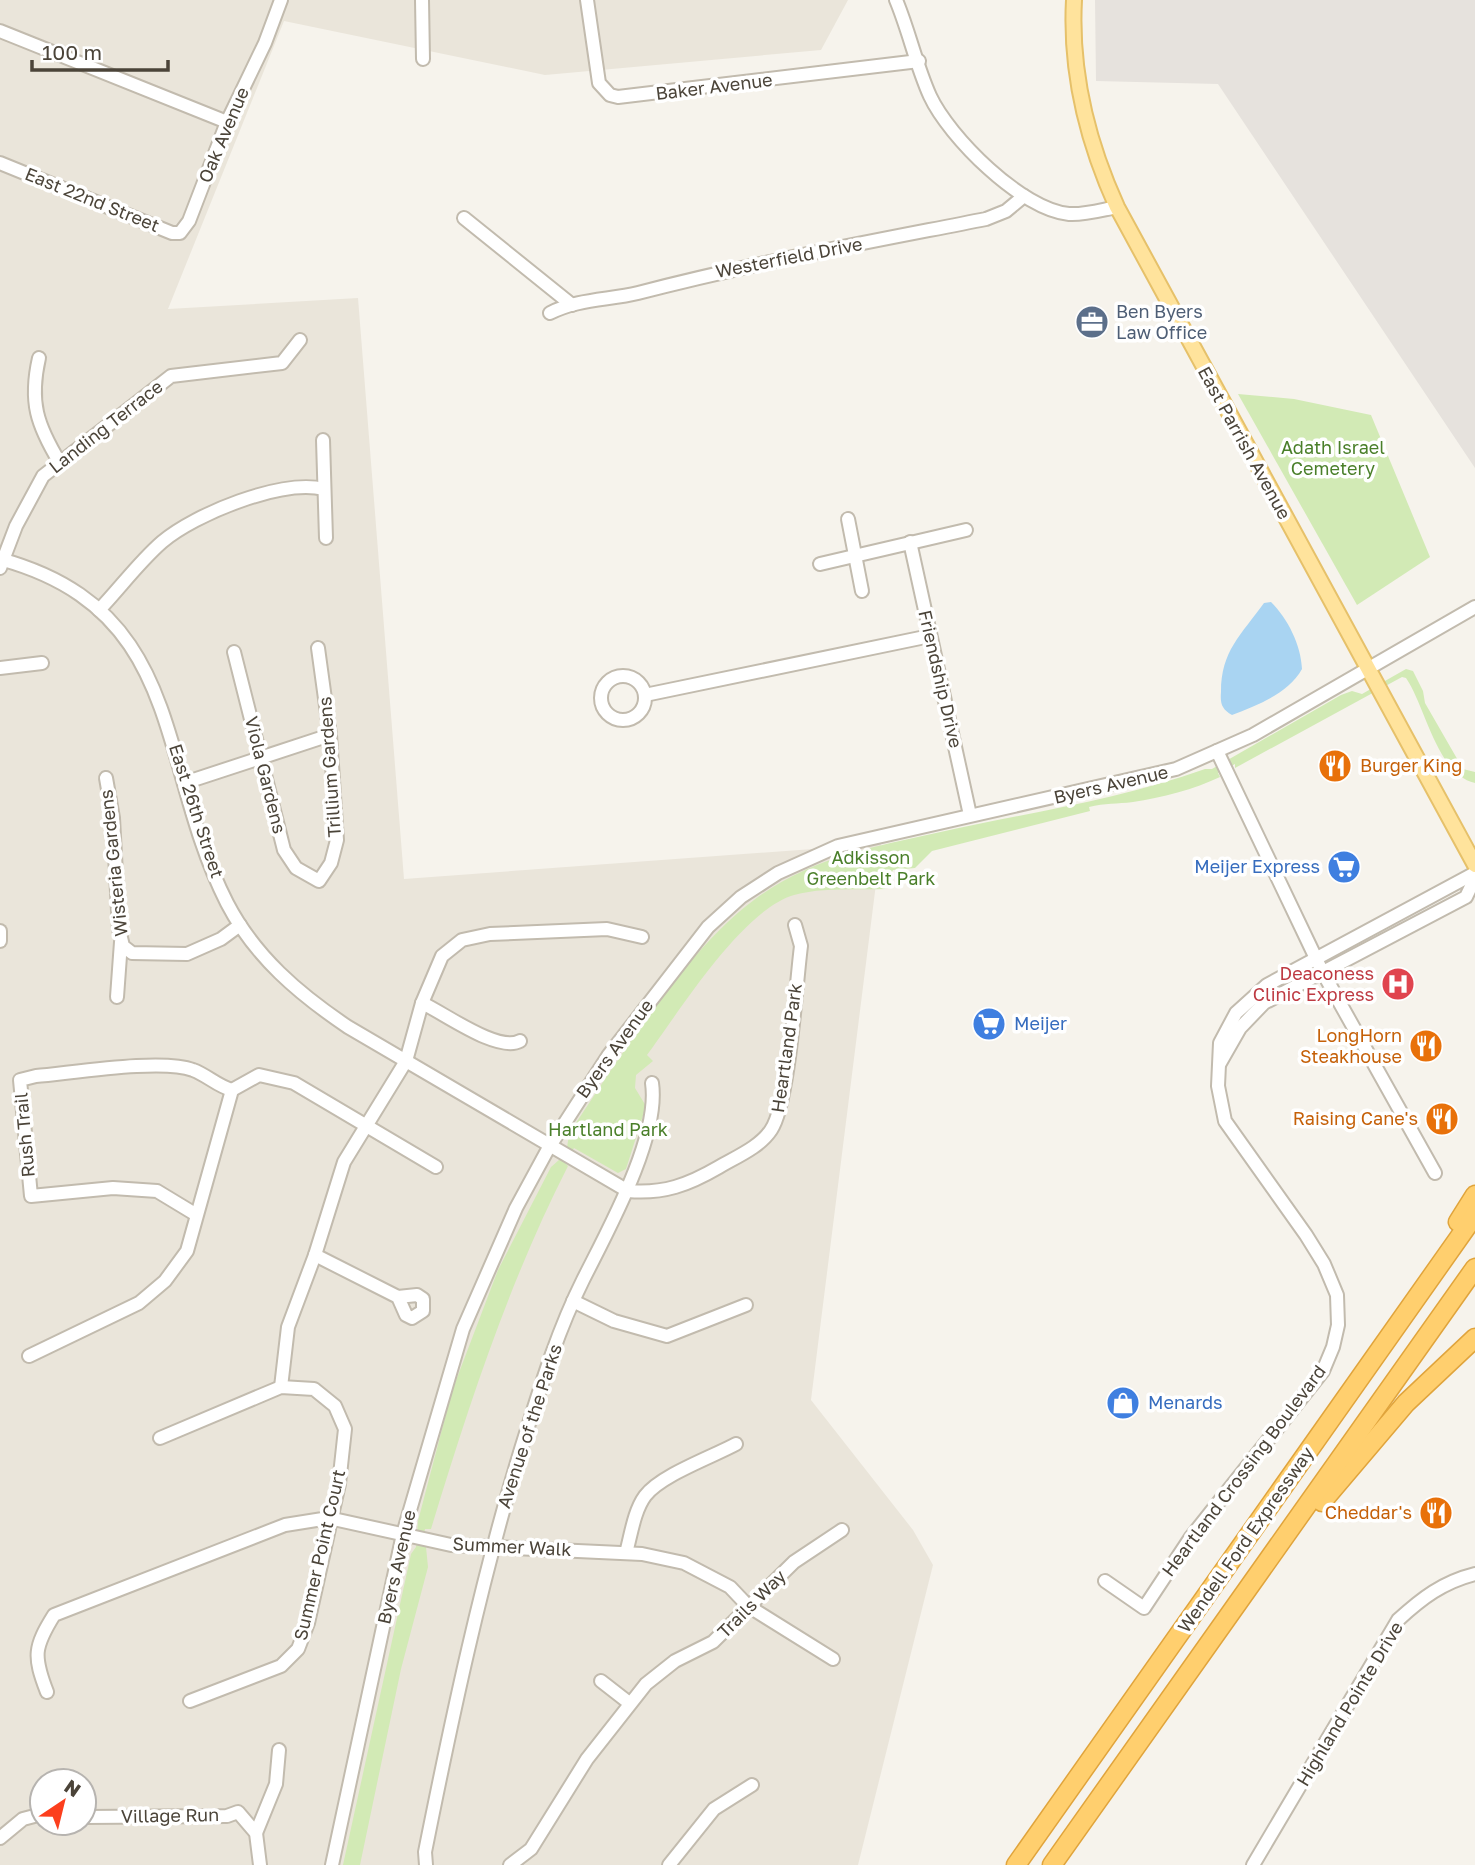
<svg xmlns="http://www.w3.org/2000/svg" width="1475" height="1865" font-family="'Golos Text',sans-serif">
<rect width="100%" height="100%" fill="#f6f3ec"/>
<path fill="#eae5da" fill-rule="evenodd" d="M0,0H848L821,50L545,75L284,21L168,309L358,298L404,879L881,844L811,1400L913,1530L933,1565L858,1865H0ZM42,1781H84V1823H42Z"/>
<polygon fill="#e6e2dd" points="1095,0 1475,0 1475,468 1218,84 1096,81"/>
<g fill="#d2eab5">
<polygon points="1238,394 1294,399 1371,415 1430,557 1357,605"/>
<path d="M1406,669L1413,671L1423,691L1425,703L1463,769L1475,772V783C1437,775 1425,705 1406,678L1402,677L1235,768V764L1218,773L1220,777C1195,789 1161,798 1133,802C1117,804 1105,803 1089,807L1090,811L932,851L915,868L893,870L885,889C855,890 823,887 794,895C742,910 679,1012 647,1055L653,1061L636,1075L635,1088L646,1106L626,1169L618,1173L574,1148L565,1163L568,1166C509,1282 469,1404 431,1529H425L422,1546L426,1547L428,1567L401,1669L360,1865H343L411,1554L416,1547L418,1521L452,1391L498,1270L551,1167C572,1149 564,1156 570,1132C619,1059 683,953 754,900C808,859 872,847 936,833C1026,813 1119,800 1205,769H1212L1341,695L1352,691L1362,694Z"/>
</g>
<path fill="#a9d4f2" d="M1271,602C1288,619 1301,645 1302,669C1288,694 1257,705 1232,715C1222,709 1220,704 1221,692C1221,651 1241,635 1264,603Z"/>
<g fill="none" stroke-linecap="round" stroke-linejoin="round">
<defs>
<g id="minor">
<polyline points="422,0 423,59"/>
<polyline points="587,0 599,83 610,95 618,97 919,61"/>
<path d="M896,0C909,31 916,65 930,96C949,137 1022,210 1069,214C1085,215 1101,210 1117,207"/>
<polyline points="0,31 227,122"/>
<polyline points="0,163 172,233 180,233 189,221 227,122 265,43 281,0"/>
<polyline points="464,218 572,305"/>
<path d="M550,313C577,299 609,300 638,293C753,263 869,242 986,219L1006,211L1024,196"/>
<path d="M39,358C29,402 37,425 60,463"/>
<polyline points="323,440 326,538"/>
<polyline points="848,519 862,591"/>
<polyline points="910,542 970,815"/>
<path d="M0,559C187,610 156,764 227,903C255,957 299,994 348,1027L628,1191C664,1194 688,1185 719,1167C736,1157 760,1147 771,1130C789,1104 796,984 801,946L795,925"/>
<polyline points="820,564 966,530"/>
<polyline points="0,568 16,526 43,476 171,376 282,363 300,340"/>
<path d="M99,610C120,588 139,562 162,542C195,514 281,479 324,489"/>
<polyline points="234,652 284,850 296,868 319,881 331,863 337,840 330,735 318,648"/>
<polyline points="0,668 42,663"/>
<circle cx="623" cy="698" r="22"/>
<polyline points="645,695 930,636"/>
<polyline points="1217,751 1322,971 1435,1173"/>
<polyline points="106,778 113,818 119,929 123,946 132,953 187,954 221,939 240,925"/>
<polyline points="184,783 330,735"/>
<polyline points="0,931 0,941"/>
<polyline points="117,997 121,942"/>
<path d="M422,1003C444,1013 498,1053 520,1041"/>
<polyline points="1220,1063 1240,1028 1264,1003 1466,897 1475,878"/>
<path d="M195,1214L157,1191L113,1188L31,1196L20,1080L36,1076C72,1073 162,1058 193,1070C207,1075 217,1086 232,1090"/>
<polyline points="315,1255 398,1297 406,1315 412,1318 423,1311 423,1299 417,1295 398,1297"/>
<polyline points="573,1301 614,1321 667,1336 746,1305"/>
<polyline points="29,1356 139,1303 165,1281 187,1251 232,1090 259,1075 294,1083 436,1167"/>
<polyline points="281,1387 288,1327 315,1255 344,1162 406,1061 422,1003 442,956 462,940 490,934 607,929 642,937"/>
<polyline points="160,1438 281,1387 314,1389 335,1406 345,1429 339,1484 308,1623 298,1649 281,1666 190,1701"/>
<path d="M626,1553C631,1535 634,1511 645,1496C661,1475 712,1457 736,1444"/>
<polyline points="1105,1581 1144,1608 1191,1537 1323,1371 1333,1347 1338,1325 1337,1295 1324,1264 1306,1235 1225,1121 1218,1086 1220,1043 1236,1013 1267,985 1475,873"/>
<polyline points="601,1681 628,1702"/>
<path d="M47,1692C33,1656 34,1647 54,1615L285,1525L329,1518L451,1545L642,1554L684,1563L730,1587L748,1606L833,1659"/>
<polyline points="84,1817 227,1816 238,1812 256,1833 260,1865"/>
<polyline points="256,1833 276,1784 279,1750"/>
<polyline points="0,1838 23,1819 42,1814"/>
<polyline points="332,1865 403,1534 463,1329 516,1208 548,1149 608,1056 708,927 741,897 778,873 838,846 1176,769 1253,735 1475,607"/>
<path d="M426,1865L425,1852C452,1717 481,1581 521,1449C539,1392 556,1334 583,1280C608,1230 660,1137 652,1083"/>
<polyline points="510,1865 531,1849 587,1759 646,1684 675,1661 713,1642 794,1562 842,1530"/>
<polyline points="669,1865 714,1809 752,1785"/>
<path d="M1253,1865L1398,1620C1422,1598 1443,1582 1475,1574"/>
</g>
<path id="major" d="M1074,0C1070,73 1087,141 1117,207L1475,865"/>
<g id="highway">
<polyline points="1458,1222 1475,1195"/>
<polyline points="1322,1502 1406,1403 1475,1338"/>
<polyline points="1016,1865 1475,1215"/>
<polyline points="1052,1865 1475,1268"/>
</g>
</defs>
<use href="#minor" stroke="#c2bbae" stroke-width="16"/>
<use href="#major" stroke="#e6c16a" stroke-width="18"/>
<use href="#highway" stroke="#e0a43c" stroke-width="21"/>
<use href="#minor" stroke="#fff" stroke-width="12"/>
<use href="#major" stroke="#ffe39c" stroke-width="14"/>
<use href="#highway" stroke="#ffcf6e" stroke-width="18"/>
</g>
<defs>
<symbol id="office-disc" viewBox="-11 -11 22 22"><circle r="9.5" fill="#5c6f8a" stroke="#fff"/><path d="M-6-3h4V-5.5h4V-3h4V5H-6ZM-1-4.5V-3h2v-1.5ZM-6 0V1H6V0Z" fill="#fff"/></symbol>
<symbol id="restaurant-disc" viewBox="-11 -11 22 22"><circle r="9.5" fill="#e8710a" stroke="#fff"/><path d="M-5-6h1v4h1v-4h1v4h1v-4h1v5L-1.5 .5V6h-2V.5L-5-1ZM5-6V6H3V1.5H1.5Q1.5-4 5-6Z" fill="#fff"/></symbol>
<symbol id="supermarket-disc" viewBox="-11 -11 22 22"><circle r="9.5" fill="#3f7fe0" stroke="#fff"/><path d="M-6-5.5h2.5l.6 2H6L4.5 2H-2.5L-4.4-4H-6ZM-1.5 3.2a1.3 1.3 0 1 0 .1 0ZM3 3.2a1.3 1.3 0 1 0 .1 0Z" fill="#fff"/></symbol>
<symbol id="hospital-disc" viewBox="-11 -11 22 22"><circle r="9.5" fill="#e0444e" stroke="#fff"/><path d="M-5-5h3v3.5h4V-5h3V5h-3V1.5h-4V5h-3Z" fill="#fff"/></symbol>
<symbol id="shop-disc" viewBox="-11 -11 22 22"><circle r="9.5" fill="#3f7fe0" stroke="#fff"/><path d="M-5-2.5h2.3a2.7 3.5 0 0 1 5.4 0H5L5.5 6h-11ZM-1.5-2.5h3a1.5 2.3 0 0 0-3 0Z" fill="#fff"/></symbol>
</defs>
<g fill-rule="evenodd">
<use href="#office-disc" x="1073" y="303" width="38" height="38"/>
<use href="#restaurant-disc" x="1316" y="747" width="38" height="38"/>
<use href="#supermarket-disc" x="1325" y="848" width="38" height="38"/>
<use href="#hospital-disc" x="1379" y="965" width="38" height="38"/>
<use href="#supermarket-disc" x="970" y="1005" width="38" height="38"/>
<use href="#restaurant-disc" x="1407" y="1027" width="38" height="38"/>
<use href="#restaurant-disc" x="1423" y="1100" width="38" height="38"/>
<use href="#shop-disc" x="1104" y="1384" width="38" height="38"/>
<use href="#restaurant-disc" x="1417" y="1494" width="38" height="38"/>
</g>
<g text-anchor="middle" stroke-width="7" stroke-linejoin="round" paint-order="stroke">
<g font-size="18" fill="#4b4439" stroke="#fff">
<text transform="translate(714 87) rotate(-7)" y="6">Baker Avenue</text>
<text transform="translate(224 135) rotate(-67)" y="6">Oak Avenue</text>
<text transform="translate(92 200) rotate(22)" y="6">East 22nd Street</text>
<text transform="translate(789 258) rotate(-11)" y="6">Westerfield Drive</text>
<text transform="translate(106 427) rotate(-38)" y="6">Landing Terrace</text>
<text transform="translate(1244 443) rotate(61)" y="6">East Parrish Avenue</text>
<text transform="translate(940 679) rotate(77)" y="6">Friendship Drive</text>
<text transform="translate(330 767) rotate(-94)" y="6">Trillium Gardens</text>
<text transform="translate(265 775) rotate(76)" y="6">Viola Gardens</text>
<text transform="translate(1111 785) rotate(-13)" y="6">Byers Avenue</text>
<text transform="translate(196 811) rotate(72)" y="6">East 26th Street</text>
<text transform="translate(114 863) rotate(-96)" y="6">Wisteria Gardens</text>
<text transform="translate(787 1048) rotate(-82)" y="6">Heartland Park</text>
<text transform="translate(615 1049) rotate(-54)" y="6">Byers Avenue</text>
<text transform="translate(25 1135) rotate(-95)" y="6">Rush Trail</text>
<text transform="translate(530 1426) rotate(-72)" y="6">Avenue of the Parks</text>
<text transform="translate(1244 1471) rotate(-53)" y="6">Heartland Crossing Boulevard</text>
<text transform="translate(1246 1540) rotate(-55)" y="6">Wendell Ford Expressway</text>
<text transform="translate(512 1547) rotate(3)" y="6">Summer Walk</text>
<text transform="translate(320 1555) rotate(-77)" y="6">Summer Point Court</text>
<text transform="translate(397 1567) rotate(-77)" y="6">Byers Avenue</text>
<text transform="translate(752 1604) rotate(-45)" y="6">Trails Way</text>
<text transform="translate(1350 1704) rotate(-59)" y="6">Highland Pointe Drive</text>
<text transform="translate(170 1816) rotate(-1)" y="6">Village Run</text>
</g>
<g font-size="18" fill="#4e5e75" stroke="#fff" text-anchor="start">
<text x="1116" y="318">Ben Byers<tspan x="1116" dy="21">Law Office</tspan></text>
</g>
<g font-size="18" fill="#4a7f2a" stroke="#fff">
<text x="1333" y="454">Adath Israel<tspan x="1333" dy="21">Cemetery</tspan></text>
<text x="871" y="864">Adkisson<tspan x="871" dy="21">Greenbelt Park</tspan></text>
<text x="608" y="1136">Hartland Park</text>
</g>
<g font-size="18" fill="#c56008" stroke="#fff" text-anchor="end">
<text x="1360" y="772" text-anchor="start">Burger King</text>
<text x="1402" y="1042">LongHorn<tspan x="1402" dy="21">Steakhouse</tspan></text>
<text x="1418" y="1125">Raising Cane's</text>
<text x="1412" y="1519">Cheddar's</text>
</g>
<g font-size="18" fill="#366cbe" stroke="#fff" text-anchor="start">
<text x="1320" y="873" text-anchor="end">Meijer Express</text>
<text x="1014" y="1030">Meijer</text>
<text x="1148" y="1409">Menards</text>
</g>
<g font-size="18" fill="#be3a42" stroke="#fff" text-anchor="end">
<text x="1374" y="980">Deaconess<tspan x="1374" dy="21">Clinic Express</tspan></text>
</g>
</g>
<g transform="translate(63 1802) rotate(35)"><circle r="33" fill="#ffffff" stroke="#b7b4b0" stroke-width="2"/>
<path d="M0-5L12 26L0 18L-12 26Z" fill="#fc3f1d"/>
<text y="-10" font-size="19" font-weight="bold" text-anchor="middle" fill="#4b4439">N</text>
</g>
<path d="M32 60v10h136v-10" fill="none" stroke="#4b4439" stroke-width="3.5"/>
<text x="42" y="60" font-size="21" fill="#4b4439" stroke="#ffffff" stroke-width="5" paint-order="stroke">100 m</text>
</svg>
